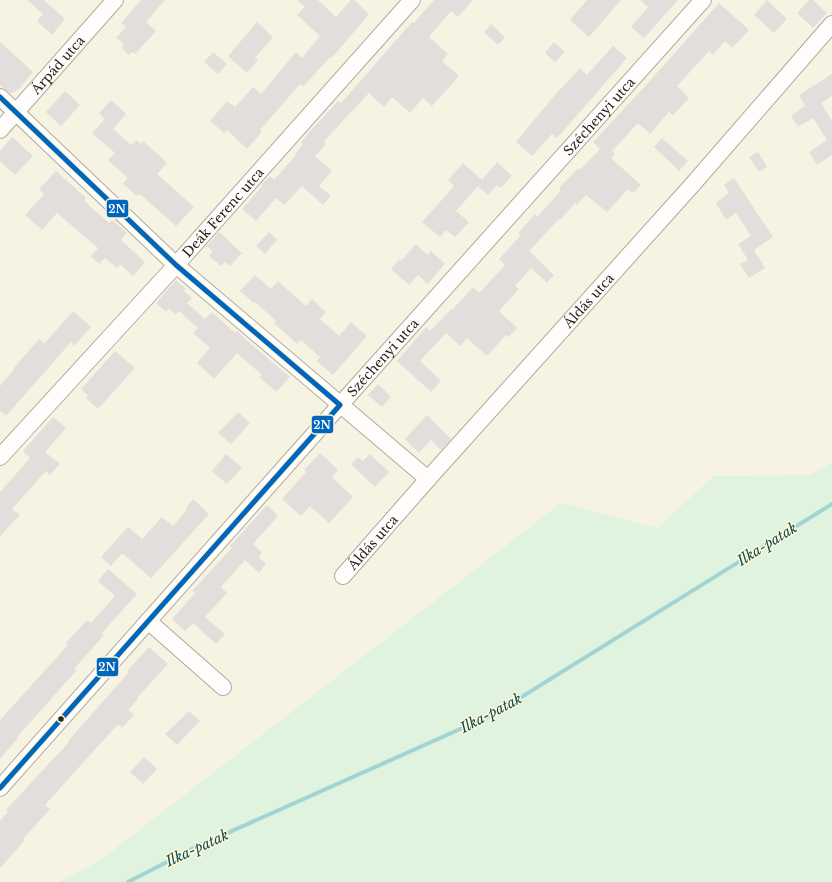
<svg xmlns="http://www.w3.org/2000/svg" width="832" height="882" font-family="'Libre Baskerville',serif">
<rect width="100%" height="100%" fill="#f7f3e3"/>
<polygon fill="#dff3de" points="832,462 832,882 58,882 98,862 561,503 657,528 714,476 810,475"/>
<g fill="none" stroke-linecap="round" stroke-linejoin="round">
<polyline stroke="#a2d4d4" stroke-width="4" points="128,882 196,847 494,714 832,504"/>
</g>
<g fill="#e3dedb">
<polygon points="27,0 44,0 65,19 52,35 37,21 43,14"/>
<polygon points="141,0 165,0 146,22 156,31 135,54 132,52 129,55 121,47 124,44 116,38 126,27 121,23"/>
<polygon points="297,0 318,0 336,17 351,0 354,0 369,14 331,59 330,57 303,87 300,84 260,130 262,132 247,149 227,130 224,133 210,121 227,101 235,107 253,87 261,94 296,52 302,58 320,36 297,15 305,7"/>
<polygon points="434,0 473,0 458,17 451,11 429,37 448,54 442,61 459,76 432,106 423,98 410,113 392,97 384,107 369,93 324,141 326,144 315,156 332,171 319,186 331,196 323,205 302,186 284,205 276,198 256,221 242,209 262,186 261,185 270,176 274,180 296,155 295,154 303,144 301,142 313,128 338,101 341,103 412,22 414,23"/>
<polygon points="587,0 621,0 589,37 570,20"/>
<polygon points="640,0 678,0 644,38 631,27 648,7"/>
<polygon points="767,0 787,19 774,33 754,15"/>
<polygon points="809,0 813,0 827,13 813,28 797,13"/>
<polygon points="719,3 749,30 732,48 725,41 713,55 709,51 677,86 689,98 673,115 669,112 650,134 638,123 612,151 615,154 611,158 641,185 633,193 628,189 607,212 586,195 577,205 575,203 560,220 559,219 529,251 554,275 547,283 531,268 515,286 519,289 499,311 517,328 509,337 506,335 487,356 467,338 460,346 446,333 420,361 441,381 431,392 397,361 426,327 430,331 451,309 452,310 473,287 479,293 505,265 499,259 521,235 518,233 535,214 537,217 561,190 559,188 578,168 580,170 600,149 593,142 648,83"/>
<polygon points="257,22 273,37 255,58 258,60 247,73 228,56"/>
<polygon points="491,24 505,37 498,45 484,32"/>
<polygon points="0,42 33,72 18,90 12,93 8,92 0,85"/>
<polygon points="554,42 565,52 555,62 545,53"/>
<polygon points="613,46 627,58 557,138 552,134 532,156 516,142 554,96 580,68 587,75"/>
<polygon points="213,52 227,64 218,74 204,62"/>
<polygon points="832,74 832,96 821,103 832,121 832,155 817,165 809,152 827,140 813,118 798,127 791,116 805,106 799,95"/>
<polygon points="65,91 80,105 61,126 46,112"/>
<polygon points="111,100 126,114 113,129 131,145 136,140 141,144 143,141 167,163 157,174 194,207 176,226 140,194 137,196 123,184 128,178 108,160 115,153 92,133 105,119 99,113"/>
<polygon points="12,137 33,156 15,175 0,161 0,151"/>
<polygon points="662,138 688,161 679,171 654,147"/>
<polygon points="758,152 767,167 759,172 749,157"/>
<polygon points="497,162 512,176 501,188 497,185 488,195 478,186 456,211 469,222 455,237 446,230 440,237 422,222 454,186 448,180 463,163 482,180"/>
<polygon points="56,171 86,198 84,201 109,223 112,220 127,233 121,240 145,262 133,276 120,264 117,268 105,258 99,264 91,256 98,248 57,213 42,230 25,215 44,194 39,189"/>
<polygon points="734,178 773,237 754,250 765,268 749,278 740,264 748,260 738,244 751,236 736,213 726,220 716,203 729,193 724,185"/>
<polygon points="219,232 242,253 230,266 225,262 221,266 209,256 213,251 207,246"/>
<polygon points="269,232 277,240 265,254 256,246"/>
<polygon points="416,244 427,255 431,251 445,264 428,284 418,275 409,285 391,269 400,259 401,261"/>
<polygon points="255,275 271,289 278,281 306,306 312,299 326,312 320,319 339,336 351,322 367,336 333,375 317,361 320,357 301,340 297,344 274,323 276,321 255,302 254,303 240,291"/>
<polygon points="176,280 186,289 184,291 192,298 187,303 205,319 212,312 235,333 237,331 258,350 290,377 276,392 259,377 262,375 237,353 214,379 197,363 210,348 193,333 198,328 179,311 176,315 169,308 166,312 156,303"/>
<polygon points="73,311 91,327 74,346 71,342 6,416 0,411 0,386 14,369 13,369 39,339 44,344"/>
<polygon points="115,351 135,368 98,409 86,398 88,395 81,389"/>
<polygon points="378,384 391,397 382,407 368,395"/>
<polygon points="238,412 250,423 231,444 218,433"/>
<polygon points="427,415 451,439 441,450 431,440 419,453 405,439"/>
<polygon points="53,417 66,428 45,452 60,464 50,475 46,471 12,509 20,515 0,536 0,492 30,458 23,451"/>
<polygon points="320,453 338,470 332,477 353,497 329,523 310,506 301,516 282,499 306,472 304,470"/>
<polygon points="226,454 242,468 227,484 212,471"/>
<polygon points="370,454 389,472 375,487 351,464 358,457 363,461"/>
<polygon points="193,499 209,514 151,578 122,553 111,566 101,557 128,527 142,539 162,517 173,526 187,510 186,508"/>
<polygon points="267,505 278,516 253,544 262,553 259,557 266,564 259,573 245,560 221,587 227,593 205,617 225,634 216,644 193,623 185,631 172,619 195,593 192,591 232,548 230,546"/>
<polygon points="108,569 137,594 102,633 104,635 74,669 76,671 17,737 18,738 0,759 0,720 68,645 66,643 87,620 91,623 115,596 98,581"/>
<polygon points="149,647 168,664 137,698 138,699 128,710 134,715 122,728 118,724 45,805 50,809 23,839 25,840 0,868 0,821 8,812 6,810 69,742 68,741 129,672 127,671"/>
<polygon points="189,711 200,721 177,745 165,734"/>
<polygon points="144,757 157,769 143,784 130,772"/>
</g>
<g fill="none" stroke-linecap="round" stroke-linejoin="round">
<defs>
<g id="street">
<polyline points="0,97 176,265 428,479"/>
<path id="s1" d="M0,130L115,0"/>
<path id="s2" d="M0,457L176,265L412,0"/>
<path id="s3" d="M343,576L428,479L693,184L832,24"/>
<polyline points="148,621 223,687"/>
<path id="s4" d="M0,788L340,405L703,0"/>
</g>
</defs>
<use href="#street" stroke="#aeab9e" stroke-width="18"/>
<use href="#street" stroke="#fefdfb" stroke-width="16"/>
<defs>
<polyline id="bus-1" points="0,97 176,265 340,405 0,788"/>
</defs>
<use href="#bus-1" stroke="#fff8db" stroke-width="8"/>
<use href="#bus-1" stroke="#0065bd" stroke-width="5"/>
</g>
<circle fill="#27251a" stroke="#fff8db" stroke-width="1.5" cx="61" cy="719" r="3.5"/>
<g text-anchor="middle" stroke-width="3" stroke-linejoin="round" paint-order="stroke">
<g font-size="13" fill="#27251a" stroke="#fff8db">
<text dy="5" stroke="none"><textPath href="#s1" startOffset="87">Árpád utca</textPath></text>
<text dy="5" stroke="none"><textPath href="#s4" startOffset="900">Széchenyi utca</textPath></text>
<text dy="5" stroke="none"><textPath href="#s2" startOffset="331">Deák Ferenc utca</textPath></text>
<text dy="5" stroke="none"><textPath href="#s3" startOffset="369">Áldás utca</textPath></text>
<text dy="5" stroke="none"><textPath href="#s4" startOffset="576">Széchenyi utca</textPath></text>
<text dy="5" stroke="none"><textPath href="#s3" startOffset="45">Áldás utca</textPath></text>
</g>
<g font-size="14" font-style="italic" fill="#094d53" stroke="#fff8db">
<text transform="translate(767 544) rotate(-32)" y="5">Ilka-patak</text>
<text transform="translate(491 713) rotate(-28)" y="5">Ilka-patak</text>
<text transform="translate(197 848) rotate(-25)" y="5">Ilka-patak</text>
</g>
</g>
<g stroke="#fff8db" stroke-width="1.5">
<rect x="106" y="199" width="23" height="19" rx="4" fill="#0065bd"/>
<rect x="311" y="415" width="23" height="19" rx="4" fill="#0065bd"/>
<rect x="96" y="657" width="23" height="20" rx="4" fill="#0065bd"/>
</g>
<g font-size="11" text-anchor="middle" font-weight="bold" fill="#fff">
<text x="117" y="213">2N</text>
<text x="322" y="429">2N</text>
<text x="107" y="671">2N</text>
</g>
</svg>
